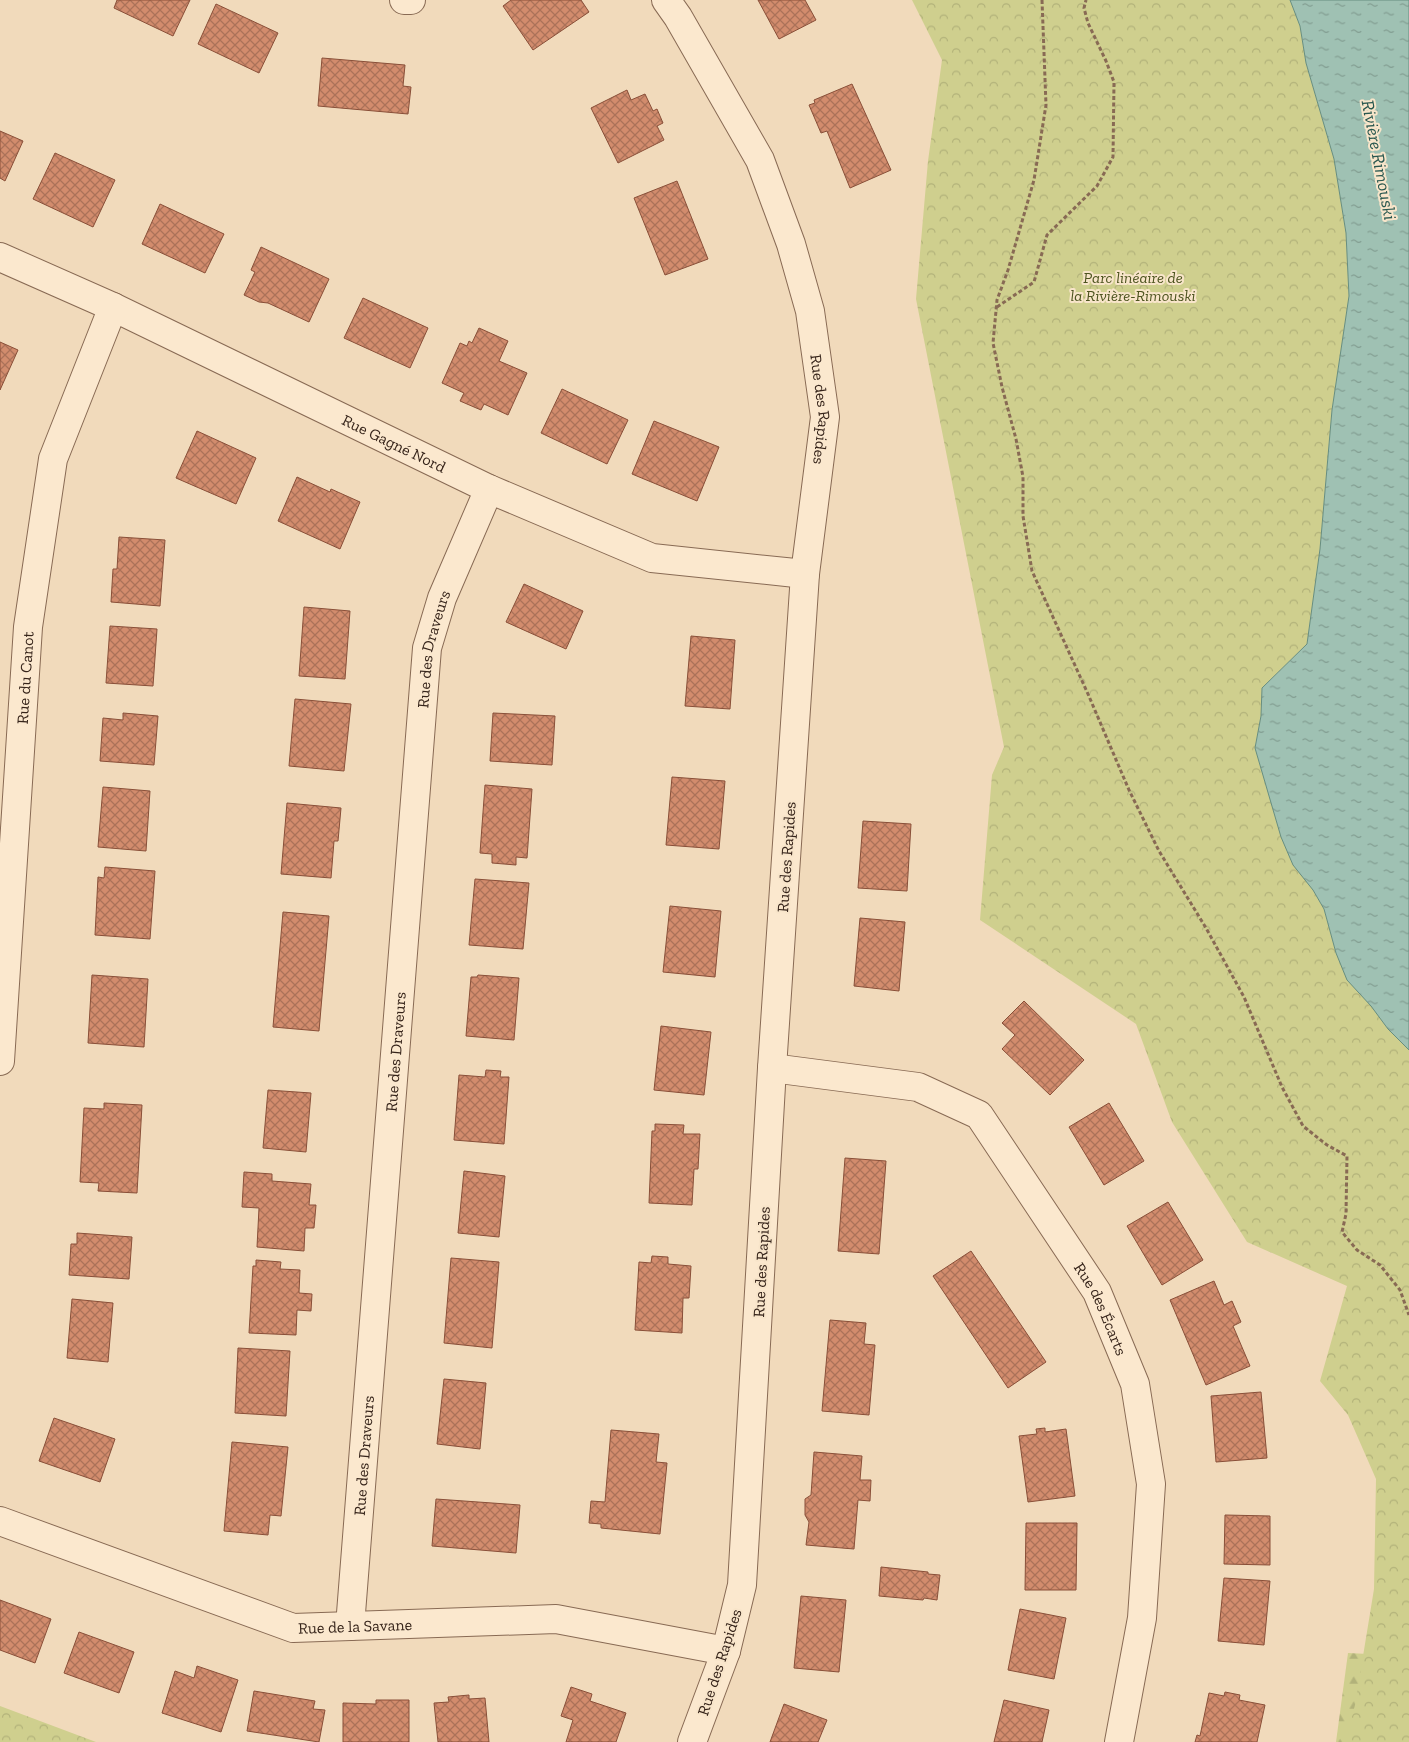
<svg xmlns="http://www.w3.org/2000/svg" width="1409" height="1742" font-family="'Zilla Slab',serif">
<defs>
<pattern id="forest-firs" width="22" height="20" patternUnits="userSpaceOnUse" patternTransform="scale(1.25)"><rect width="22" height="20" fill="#cfcf8e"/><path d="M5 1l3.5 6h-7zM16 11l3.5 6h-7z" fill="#b2b27a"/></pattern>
<pattern id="park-crowns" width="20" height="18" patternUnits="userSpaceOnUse" patternTransform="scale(1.25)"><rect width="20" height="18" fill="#cfcf8e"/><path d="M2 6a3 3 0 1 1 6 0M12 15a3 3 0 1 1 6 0" fill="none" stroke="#b2b27a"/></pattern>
<pattern id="water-ripples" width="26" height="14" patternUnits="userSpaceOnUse" patternTransform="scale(1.25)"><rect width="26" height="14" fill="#9fc1b3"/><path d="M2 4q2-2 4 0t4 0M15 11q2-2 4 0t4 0" fill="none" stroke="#829d91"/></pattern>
<pattern id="building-cross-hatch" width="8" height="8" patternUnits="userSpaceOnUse" patternTransform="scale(1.25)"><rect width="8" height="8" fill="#d28c6d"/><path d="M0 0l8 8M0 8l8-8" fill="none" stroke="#ab7259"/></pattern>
</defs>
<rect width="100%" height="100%" fill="#f1dabb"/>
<polygon fill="url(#forest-firs)" points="1348,1653 1409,1656 1409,1742 1336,1742"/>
<g fill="url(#park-crowns)">
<polygon points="912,0 1290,0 1300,26 1306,63 1334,159 1346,233 1349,296 1332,410 1320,549 1307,644 1262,688 1261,716 1255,748 1313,890 1324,909 1336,953 1388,1029 1409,1050 1409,1742 1345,1742 1355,1705 1374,1589 1376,1479 1348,1415 1320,1381 1347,1286 1247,1242 1172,1122 1136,1024 980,920 992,775 1004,747 916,299 928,161 942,60"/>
<polygon points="0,1706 96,1742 0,1742"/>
</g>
<polygon fill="url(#water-ripples)" stroke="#678e80" points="1290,0 1409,0 1409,1050 1388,1029 1371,1006 1347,980 1336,953 1324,909 1313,890 1293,865 1281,837 1255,748 1261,716 1262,688 1307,644 1320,549 1332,410 1349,296 1346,233 1334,159 1306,63 1300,26"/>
<g fill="url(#building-cross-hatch)" stroke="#894f38">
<polygon points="117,0 190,0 173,36 114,8"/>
<polygon points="511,0 581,0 589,12 533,50 503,6"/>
<polygon points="758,0 805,0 816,20 779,39"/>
<polygon points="216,4 278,33 259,73 198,44"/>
<polygon points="322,58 405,65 403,86 411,87 408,114 318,106"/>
<polygon points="852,84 891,170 850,188 827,131 821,133 809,105 815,103 814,100"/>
<polygon points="627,90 631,100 645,94 653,111 657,109 663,123 657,126 664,140 618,163 591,108"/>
<polygon points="0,131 23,141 5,181 0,178"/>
<polygon points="55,153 115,180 93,227 33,199"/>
<polygon points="677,181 708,259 665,275 634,198"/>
<polygon points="160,204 224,234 205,273 142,244"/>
<polygon points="261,247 329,279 309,322 268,303 259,302 244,295 255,272 251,270"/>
<polygon points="363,298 428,328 410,368 344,338"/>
<polygon points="479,328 508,341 499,361 527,373 508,415 484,404 481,410 460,401 464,393 442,383 460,343 467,346 469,341 472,343"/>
<polygon points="0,342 18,350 0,390"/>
<polygon points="562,389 628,420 607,464 541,433"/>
<polygon points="654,421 719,447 697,501 632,474"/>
<polygon points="197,431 256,458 236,504 176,478"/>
<polygon points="297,477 330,492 331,489 360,502 340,549 278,521"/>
<polygon points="119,537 165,540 160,606 111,602 113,569 117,569"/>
<polygon points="524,584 583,611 566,649 506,622"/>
<polygon points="304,607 350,611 345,679 299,676"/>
<polygon points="110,626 157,629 153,686 106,683"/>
<polygon points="691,636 735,640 730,709 685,706"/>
<polygon points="295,699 351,704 344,771 289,766"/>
<polygon points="123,713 158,716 154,765 100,761 103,718 123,720"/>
<polygon points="493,713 555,716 552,765 490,761"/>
<polygon points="672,777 725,781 719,849 666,845"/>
<polygon points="485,785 532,789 527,858 516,857 516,865 492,863 492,854 480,853"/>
<polygon points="103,787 150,791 146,851 98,847"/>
<polygon points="287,803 341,808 338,841 334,841 331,878 281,874"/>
<polygon points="863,821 911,824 907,891 858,888"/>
<polygon points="105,867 155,871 150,939 95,935 98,877 104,878"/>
<polygon points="475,879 529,883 523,949 469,945"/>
<polygon points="670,906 721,911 715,977 663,972"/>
<polygon points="283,912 329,916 319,1031 273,1027"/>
<polygon points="860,918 905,922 899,991 854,986"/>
<polygon points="92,975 148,979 144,1047 88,1043"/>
<polygon points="478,975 519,978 514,1040 466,1036 471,977 477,977"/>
<polygon points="1024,1001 1084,1060 1050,1095 1002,1049 1015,1035 1002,1023"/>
<polygon points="661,1026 711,1032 704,1095 654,1090"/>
<polygon points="486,1070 501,1071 500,1077 509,1077 504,1144 454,1140 459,1075 485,1077"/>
<polygon points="268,1090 311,1093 306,1152 263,1148"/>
<polygon points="104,1103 142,1105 137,1193 98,1191 99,1183 80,1182 84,1108 104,1109"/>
<polygon points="1109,1103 1144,1161 1104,1185 1069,1127"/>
<polygon points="655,1124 684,1125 683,1134 700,1134 698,1169 694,1169 692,1205 649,1203 652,1131 655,1131"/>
<polygon points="845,1158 886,1161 879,1254 838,1251"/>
<polygon points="464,1171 505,1176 499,1237 458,1233"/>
<polygon points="244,1172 272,1174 272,1181 311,1184 309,1205 316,1205 314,1228 305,1228 304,1251 257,1247 259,1208 242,1207"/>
<polygon points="1168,1202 1203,1260 1162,1285 1127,1226"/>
<polygon points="77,1233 132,1237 129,1279 69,1275 71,1244 77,1244"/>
<polygon points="971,1251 1046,1362 1008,1388 933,1276"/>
<polygon points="652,1256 668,1257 668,1264 691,1266 689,1298 683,1298 682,1333 635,1330 639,1262 651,1263"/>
<polygon points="451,1258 499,1262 492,1348 444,1343"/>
<polygon points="256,1260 281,1262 280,1269 300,1270 299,1293 312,1294 311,1311 297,1310 296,1335 249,1333 253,1266 256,1266"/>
<polygon points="1214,1281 1224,1305 1232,1301 1241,1322 1233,1326 1250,1366 1206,1385 1170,1300"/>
<polygon points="72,1299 113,1303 108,1362 67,1358"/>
<polygon points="830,1320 866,1323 864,1344 875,1345 869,1415 822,1411"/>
<polygon points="238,1348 290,1351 286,1416 235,1413"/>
<polygon points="444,1379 486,1383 480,1449 437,1444"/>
<polygon points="1261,1392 1267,1458 1216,1462 1211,1396"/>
<polygon points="54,1418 115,1439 100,1482 39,1461"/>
<polygon points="1045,1428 1045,1432 1066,1429 1075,1496 1028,1502 1019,1436 1037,1434 1036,1429"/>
<polygon points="611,1430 659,1434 656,1462 667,1463 660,1534 601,1528 601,1524 589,1523 591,1501 605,1502"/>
<polygon points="232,1442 288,1447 281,1516 270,1515 268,1535 224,1531"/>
<polygon points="814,1452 862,1456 860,1480 871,1480 870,1501 858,1500 854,1549 806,1545 809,1522 805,1515 805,1499 811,1495"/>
<polygon points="436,1499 520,1505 516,1553 432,1546"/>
<polygon points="1225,1515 1270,1516 1270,1565 1224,1564"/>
<polygon points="1026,1523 1077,1523 1076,1590 1025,1590"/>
<polygon points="881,1567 928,1572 928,1574 940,1575 937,1600 924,1598 923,1600 879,1596"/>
<polygon points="1224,1578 1270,1581 1264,1645 1218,1641"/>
<polygon points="801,1596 846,1600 839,1672 794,1668"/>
<polygon points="0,1600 51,1619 35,1663 0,1650"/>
<polygon points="1020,1609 1066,1618 1054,1679 1008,1670"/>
<polygon points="79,1632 134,1652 119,1693 64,1673"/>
<polygon points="197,1666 238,1680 221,1732 162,1713 175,1671 194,1678"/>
<polygon points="571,1687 592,1694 590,1701 626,1713 616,1742 566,1742 573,1720 561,1716"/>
<polygon points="254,1691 315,1701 313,1709 325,1710 319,1742 247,1731"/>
<polygon points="1225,1692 1240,1695 1239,1700 1265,1705 1257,1742 1195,1742 1197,1735 1200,1736 1209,1693 1224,1696"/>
<polygon points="469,1695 469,1699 485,1698 489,1742 438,1742 434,1703 449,1702 448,1697"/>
<polygon points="376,1700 409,1700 409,1742 343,1742 343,1703 376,1704"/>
<polygon points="1004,1700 1049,1710 1042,1742 994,1742"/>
<polygon points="784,1704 827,1720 818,1742 770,1742"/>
</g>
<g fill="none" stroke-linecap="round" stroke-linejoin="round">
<defs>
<g id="minor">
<polyline points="404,0 411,0"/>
<path id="s1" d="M666,0L678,17L760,160L791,244L810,311L825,417L805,574L772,1068L742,1585L726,1651L692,1742"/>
<path id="s2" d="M0,257L113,307L489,489L652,558L805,574"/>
<path id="s3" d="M0,1061L28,627L53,459L113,307"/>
<path id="s4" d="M772,1068L918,1087L979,1115L1097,1292L1135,1384L1151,1484L1142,1618L1119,1742"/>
<path id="s5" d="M0,1521L293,1628L556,1619L726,1651"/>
<path id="s6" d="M350,1626L427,648L442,598L489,489"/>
</g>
</defs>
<use href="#minor" stroke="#886a54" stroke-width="30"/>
<g stroke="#886a54" stroke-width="3" stroke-dasharray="4 2.5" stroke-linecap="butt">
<polyline points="1042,0 1046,105 1034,180 1008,270 997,300 993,343 1002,387 1016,439 1023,477 1023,516 1032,571 1088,694 1129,790 1159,851 1206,928 1244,997 1282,1087 1303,1126 1327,1145 1347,1156 1346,1214 1342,1232 1357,1250 1380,1265 1400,1290 1409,1315"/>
<polyline points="997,307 1034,282 1047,235 1097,186 1113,157 1114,82 1106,61 1088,23 1084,8 1086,0"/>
</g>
<use href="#minor" stroke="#fbe8ce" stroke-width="28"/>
</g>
<g text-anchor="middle" stroke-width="4" stroke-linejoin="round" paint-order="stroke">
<g font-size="16" font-style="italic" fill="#4d541f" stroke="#f8e5ca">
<text x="1133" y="283">Parc linéaire de<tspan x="1133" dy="18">la Rivière-Rimouski</tspan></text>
</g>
<g font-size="16" fill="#36241a" stroke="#f8e5ca">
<text dy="6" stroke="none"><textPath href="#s1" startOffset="444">Rue des Rapides</textPath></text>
<text dy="6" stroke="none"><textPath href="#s2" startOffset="436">Rue Gagné Nord</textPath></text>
<text dy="6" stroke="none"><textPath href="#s6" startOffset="981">Rue des Draveurs</textPath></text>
<text dy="6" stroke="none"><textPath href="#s3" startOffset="384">Rue du Canot</textPath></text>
<text transform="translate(786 857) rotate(-86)" y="6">Rue des Rapides</text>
<text dy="6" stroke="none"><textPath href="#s6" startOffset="576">Rue des Draveurs</textPath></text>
<text transform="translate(761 1262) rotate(-87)" y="6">Rue des Rapides</text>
<text dy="6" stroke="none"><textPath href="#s4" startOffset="444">Rue des Écarts</textPath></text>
<text dy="6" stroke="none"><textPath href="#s6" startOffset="171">Rue des Draveurs</textPath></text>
<text dy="6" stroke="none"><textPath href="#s5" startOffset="374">Rue de la Savane</textPath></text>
<text transform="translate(719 1662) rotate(-72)" y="6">Rue des Rapides</text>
</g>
<g font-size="18" font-style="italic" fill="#28574f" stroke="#f8e5ca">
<text transform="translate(1379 160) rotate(79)" y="6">Rivière Rimouski</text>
</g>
</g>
</svg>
